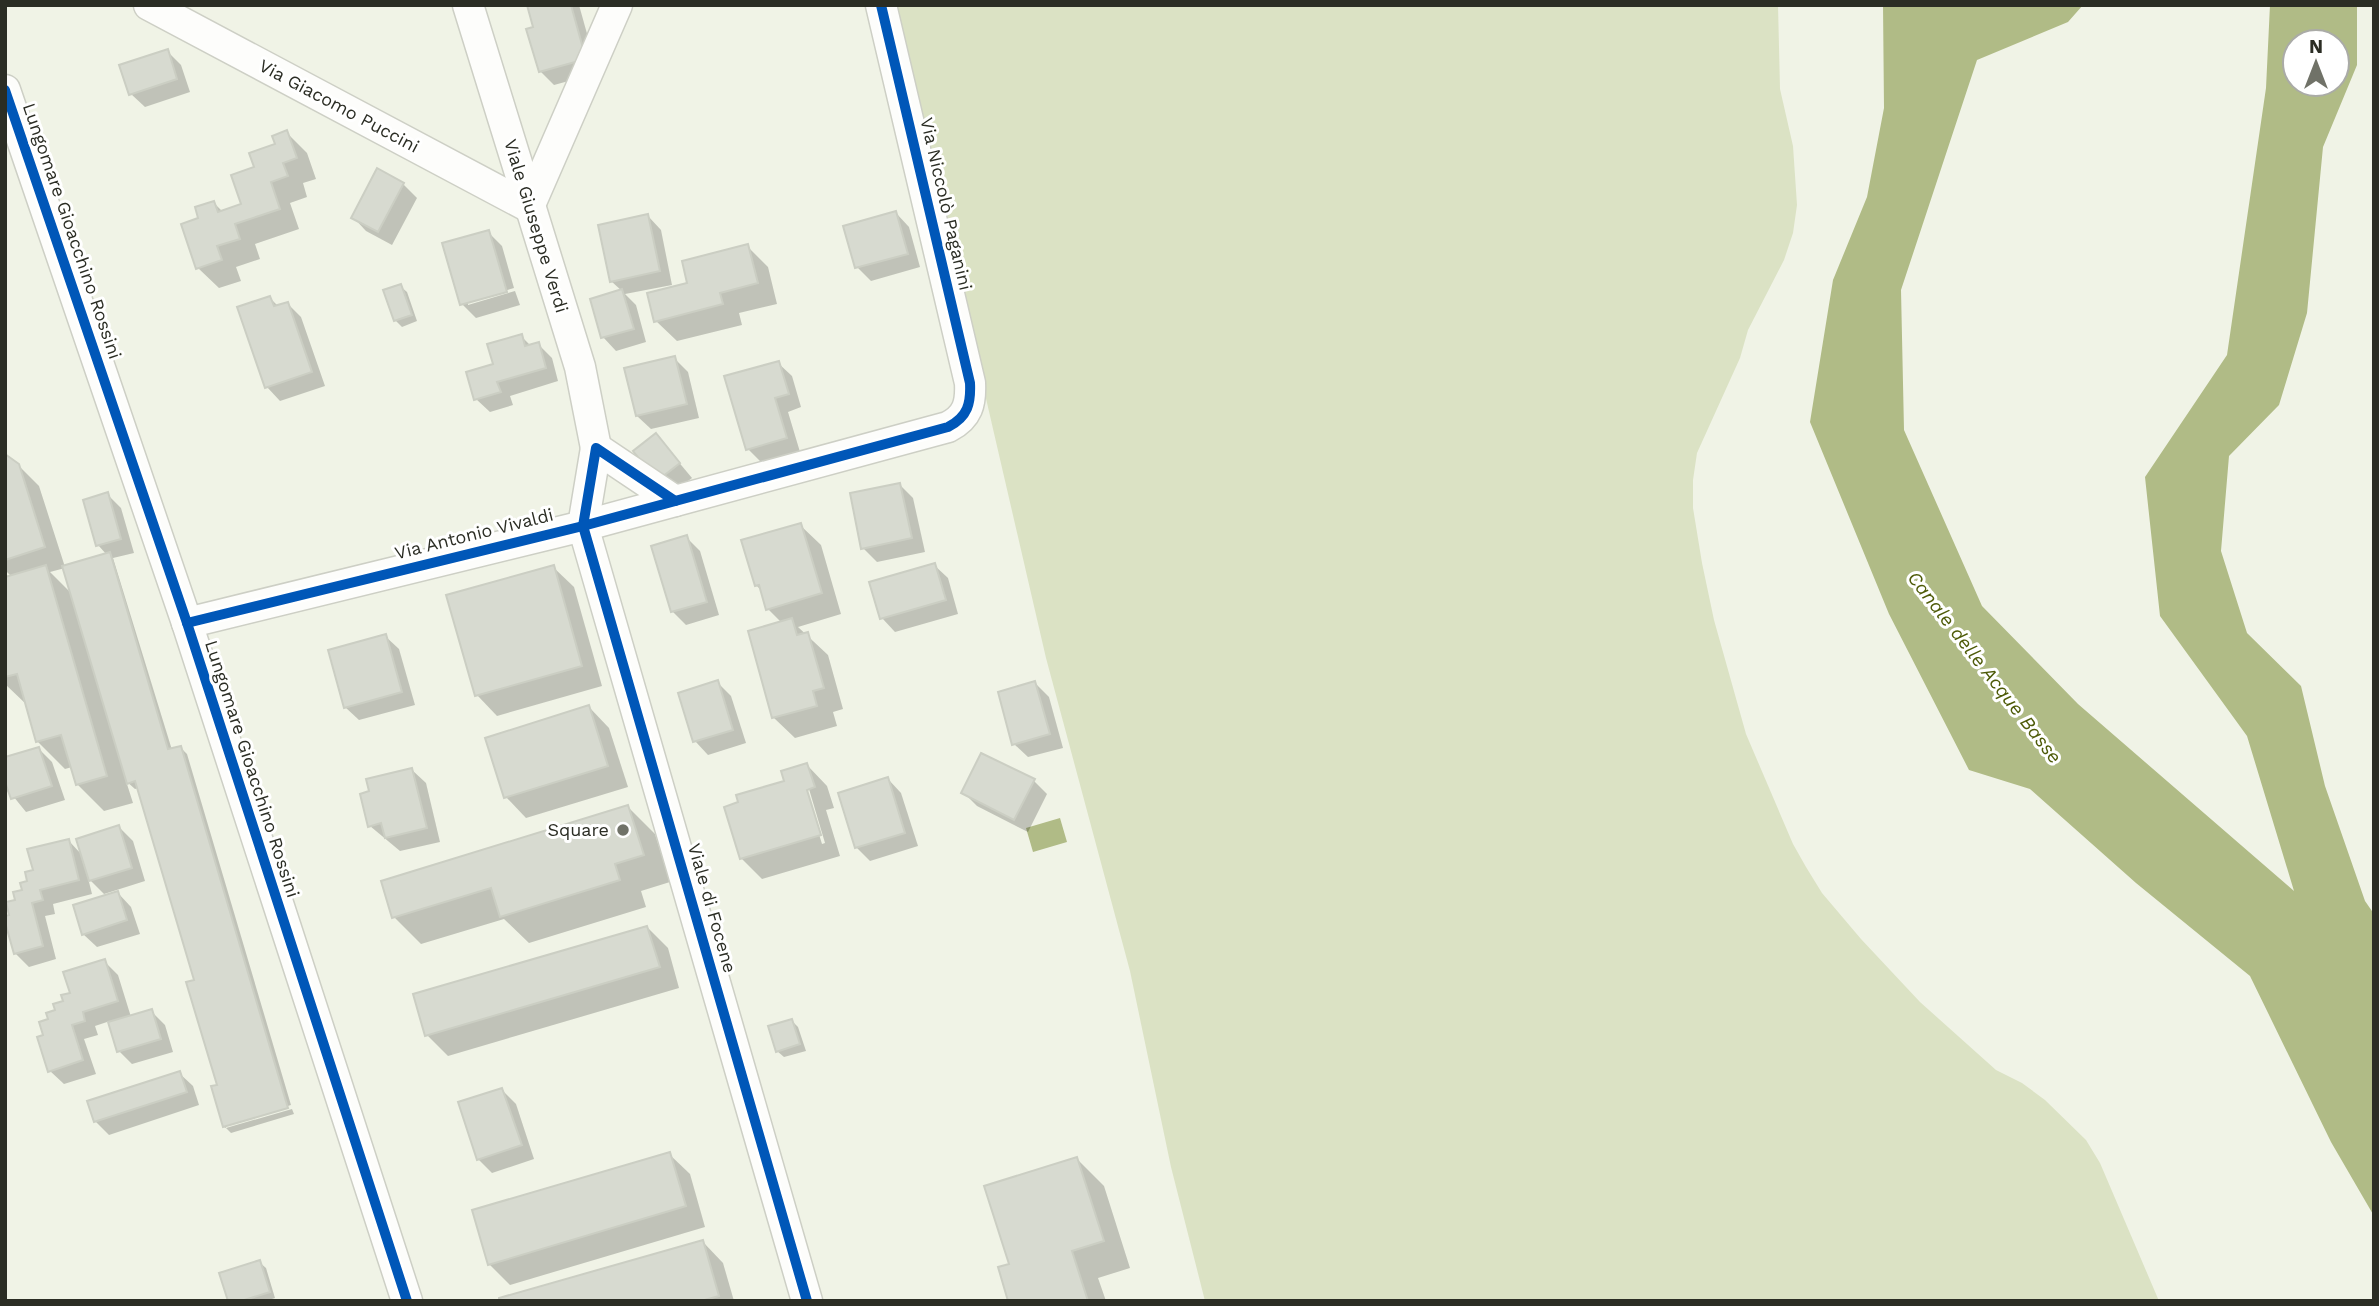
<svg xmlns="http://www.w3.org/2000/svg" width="2379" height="1306" font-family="'Work Sans',sans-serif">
<rect width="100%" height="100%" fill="#f0f3e6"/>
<polygon fill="#dbe2c4" points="895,5 1778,5 1780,89 1793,146 1797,205 1793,233 1784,260 1748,330 1740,358 1697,453 1693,480 1693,508 1702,563 1714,620 1746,734 1793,844 1806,867 1822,893 1861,939 1920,1002 1996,1070 2022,1083 2045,1100 2086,1140 2100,1163 2159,1301 1205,1301 1171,1167 1130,971 1046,658"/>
<g fill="#b0bb86" fill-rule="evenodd">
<path d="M1883,5H2083L2068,22L1977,60L1901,290L1904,430L1982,606L2078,704L2294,891L2247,736L2160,616L2145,477L2227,355L2266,88L2270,5H2357V65L2323,147L2307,313L2279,405L2229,456L2221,551L2247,633L2301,686L2325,786L2365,901L2374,914V1216L2331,1142L2250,976L2136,883L2030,789L1969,770L1889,614L1810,422L1833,280L1867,197L1884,108ZM2295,42H2337V84H2295Z"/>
<polygon points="1060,818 1067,842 1033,852 1026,828"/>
</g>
<g fill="#0003" fill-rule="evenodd">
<polygon points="533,5 579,5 598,73 554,85 540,71"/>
<polygon points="167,51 181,65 190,92 145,107 131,94"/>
<polygon points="286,132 307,153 316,179 303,183 307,197 290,203 299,229 255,244 260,259 236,267 241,281 219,288 198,268 200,219 214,203 223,212 243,205 257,168"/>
<polygon points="403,184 417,198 392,245 366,231 353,217"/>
<polygon points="896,213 909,227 920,267 871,281 857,267"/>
<polygon points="648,216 661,230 672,285 625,294 636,305 646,342 616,351 603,337 622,291 611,281"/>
<polygon points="488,232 502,246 514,288 468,301 468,305 515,291 520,305 476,318 462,304"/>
<polygon points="747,246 768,267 777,304 739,313 742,325 677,341 656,321 689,284"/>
<polygon points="400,286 407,292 417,321 402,327 395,320"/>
<polygon points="270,298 279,307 288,304 301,317 325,386 280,401 267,387"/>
<polygon points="521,336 531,346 538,344 552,358 558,381 510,396 513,405 490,412 476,399 495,365"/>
<polygon points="674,358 688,372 699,418 651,429 637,416"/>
<polygon points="778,363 792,376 801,407 788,412 800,452 762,463 748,449"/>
<polygon points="656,435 692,478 672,493 658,480"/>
<path d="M5,456L18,465L39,486L65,567L107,555L98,545L107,494L121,508L134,553L113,558L172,750L181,748L187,754L291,1105L226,1125V1128L224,1127L219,1086L196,981L139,788L135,789L126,781L133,803L104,811L77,784L72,767L65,769L38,742L27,705L5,684V579L12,577L5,570ZM65,568L72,594L50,572Z"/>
<polygon points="900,485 913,498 925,552 877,562 863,548"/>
<polygon points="800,525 821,545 841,614 798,627 828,655 843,709 833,712 837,726 795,738 774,718 750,632 782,623 768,609 763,592 756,585"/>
<polygon points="686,537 700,551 719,615 686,625 672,611"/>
<polygon points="934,565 948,578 958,614 895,632 882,618"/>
<polygon points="553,567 574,587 602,686 497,716 477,695"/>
<polygon points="385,636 399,649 415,705 359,720 345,707"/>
<polygon points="717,682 731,696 746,743 708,755 695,741"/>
<polygon points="1035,683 1049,697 1063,748 1028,757 1014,744"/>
<polygon points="589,707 609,728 628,787 526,818 506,797"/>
<polygon points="39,749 52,762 65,800 26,812 9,791 5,792 5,759"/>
<path d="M807,765L827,786L834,808L826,810L840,856L762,879L741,858L787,782ZM805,789H809L825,843L822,844Z"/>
<polygon points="412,770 426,783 440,842 400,851 370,826"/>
<polygon points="888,779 901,793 918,846 870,861 856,847"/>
<polygon points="1034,781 1047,794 1028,832 977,806 963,792"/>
<polygon points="628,807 655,834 670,882 641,891 646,907 529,943 504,919 421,944 394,917"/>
<polygon points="119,827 133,841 145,881 104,894 88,878 92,894 53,904 55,914 45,916 56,959 29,967 15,953 11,916 17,901 35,871 69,841 82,855"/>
<polygon points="118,893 131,907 140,934 97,947 83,934"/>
<polygon points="647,927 668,948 679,988 448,1056 427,1035"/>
<polygon points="104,961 118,975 131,1017 151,1011 165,1025 173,1052 132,1064 119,1051 110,1021 95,1026 98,1035 84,1039 96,1074 64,1084 50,1071 45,1036 50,1020 72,994"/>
<polygon points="792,1021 798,1027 806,1051 784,1057 777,1051"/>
<polygon points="179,1073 193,1086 199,1105 109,1135 95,1121"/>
<polygon points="502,1090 516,1104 534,1159 492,1173 478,1159"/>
<polygon points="292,1109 294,1114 231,1133 226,1128"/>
<polygon points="669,1154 690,1174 705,1227 510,1285 489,1264"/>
<polygon points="1077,1159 1104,1186 1130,1268 1098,1278 1106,1301 1010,1301 1011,1266"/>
<polygon points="703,1242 723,1263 734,1301 501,1301"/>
<polygon points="259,1262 266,1268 275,1298 266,1301 230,1301"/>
</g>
<g fill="#d7dad0" stroke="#cbcec3" stroke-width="2">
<polygon points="527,5 571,5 586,59 539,72 526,29 533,27"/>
<polygon points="168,49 177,79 129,95 119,65"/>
<polygon points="287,130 297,158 283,163 288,176 271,182 280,209 235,224 240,239 217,246 222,260 196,269 181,224 198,218 195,207 214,201 218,212 241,204 231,175 254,167 249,153 275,144 272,136"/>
<polygon points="377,168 404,183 378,232 351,218"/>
<polygon points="896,211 908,254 855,268 843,226"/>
<polygon points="648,214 660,271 610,282 598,225"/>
<polygon points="489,230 507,292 460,305 442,243"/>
<polygon points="748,244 758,283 720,293 723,304 654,322 647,293 687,283 682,261"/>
<polygon points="401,284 412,315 394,321 383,290"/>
<polygon points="622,289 634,329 601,338 590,299"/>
<polygon points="270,296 274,306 288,302 312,372 265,388 237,307"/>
<polygon points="522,334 525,346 539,342 546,368 497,382 501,392 474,400 466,372 493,364 487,344"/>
<polygon points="675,356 687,404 636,416 624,368"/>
<polygon points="779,361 789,394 775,398 787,438 746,450 724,376"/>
<polygon points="656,433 680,463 657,481 633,451"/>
<polygon points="5,454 19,464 45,547 5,560"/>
<polygon points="900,483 912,538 861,549 850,493"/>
<polygon points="108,492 121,539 96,546 83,500"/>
<polygon points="801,523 822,593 766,610 759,585 755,586 741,540"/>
<polygon points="687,535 707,602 671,612 651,546"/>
<polygon points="110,552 168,749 181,746 288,1108 223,1127 211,1086 217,1085 186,982 194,980 135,781 127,784 62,566"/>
<polygon points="935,563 946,600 880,619 869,582"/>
<polygon points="46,565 107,776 76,785 61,735 36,742 17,674 5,677 5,577"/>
<polygon points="554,565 582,666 475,696 446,595"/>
<polygon points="792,618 797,635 808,632 824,688 813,691 817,706 772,718 748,631"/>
<polygon points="386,634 402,692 344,708 328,650"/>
<polygon points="718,680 733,730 693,742 678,693"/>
<polygon points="1035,681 1050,734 1012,745 998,692"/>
<polygon points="589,705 608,766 504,798 485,738"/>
<polygon points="39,747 52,786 11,799 5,782 5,757"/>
<polygon points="981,753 1035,779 1014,820 961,793"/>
<polygon points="807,763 815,787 807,790 821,835 740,859 724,807 738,802 736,795 784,781 781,771"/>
<polygon points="412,768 427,828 385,838 381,823 368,827 360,794 369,791 366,779"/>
<polygon points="888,777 905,833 855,848 838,793"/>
<polygon points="628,805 644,855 615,864 620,880 500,917 491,888 392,918 381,881"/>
<polygon points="119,825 132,868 89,881 76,839"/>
<polygon points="69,839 79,880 40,890 43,900 32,903 43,946 14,954 5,922 5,916 9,915 6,902 15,900 13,892 22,890 20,883 27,881 25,872 33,870 27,849"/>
<polygon points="118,891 127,920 82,935 73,905"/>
<polygon points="647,926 660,967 425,1036 413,994"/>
<polygon points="105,959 118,1001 83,1012 85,1021 72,1025 83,1060 48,1072 37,1037 43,1035 39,1022 48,1019 46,1013 55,1010 53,1004 63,1001 61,995 70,993 63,972"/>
<polygon points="152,1009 161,1039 117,1052 108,1022"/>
<polygon points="792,1019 800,1044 776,1052 768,1026"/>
<polygon points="180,1071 187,1092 94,1122 87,1101"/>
<polygon points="502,1088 522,1145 477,1160 458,1102"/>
<polygon points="670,1152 686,1206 488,1265 472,1210"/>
<polygon points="1077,1157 1104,1241 1072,1251 1088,1301 1008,1301 998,1267 1009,1264 984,1186"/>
<polygon points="703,1240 719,1296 701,1301 499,1301 499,1298"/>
<polygon points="260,1260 270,1292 241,1301 228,1301 219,1273"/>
</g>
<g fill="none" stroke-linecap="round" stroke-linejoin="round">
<defs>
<g id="minor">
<polyline points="149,5 529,207 617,5"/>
<polyline points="468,5 580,367 596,448"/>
<polyline points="5,90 187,623 407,1301"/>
<polyline points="675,501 596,448 583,526 807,1301"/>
<path d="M187,623L583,526L948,427C968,417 971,403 970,383L881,5"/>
</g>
</defs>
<use href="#minor" stroke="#cdcfc5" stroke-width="33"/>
<use href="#minor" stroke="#fdfdfb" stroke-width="30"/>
<defs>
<g id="cycleway">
<polyline points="5,90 187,623 407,1301"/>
<polyline points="675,501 596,448 583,526 807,1301"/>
<path d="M187,623L583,526L948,427C968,417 971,403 970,383L881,5"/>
</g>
</defs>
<use href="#cycleway" stroke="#fff" stroke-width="15"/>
<use href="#cycleway" stroke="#0057b8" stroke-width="10"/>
</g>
<circle fill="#707268" stroke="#fff" stroke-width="2.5" cx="623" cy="830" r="7"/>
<g text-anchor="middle" stroke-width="6" stroke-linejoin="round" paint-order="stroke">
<g font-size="18" fill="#2b2d24" stroke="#fff">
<text transform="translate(339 106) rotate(28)" y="6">Via Giacomo Puccini</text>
<text transform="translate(946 204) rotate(77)" y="6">Via Niccolò Paganini</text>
<text transform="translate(536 226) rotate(73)" y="6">Viale Giuseppe Verdi</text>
<text transform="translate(72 231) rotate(71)" y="6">Lungomare Gioacchino Rossini</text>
<text transform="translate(474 534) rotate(-14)" y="6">Via Antonio Vivaldi</text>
<text transform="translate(252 769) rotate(72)" y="6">Lungomare Gioacchino Rossini</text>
<text transform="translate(712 908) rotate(74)" y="6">Viale di Focene</text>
</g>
<g font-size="18" fill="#2b2d24" stroke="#fff" text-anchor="end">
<text x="609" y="836">Square</text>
</g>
<g font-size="19" font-style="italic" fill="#4e5b08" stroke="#fff">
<text transform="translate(1985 667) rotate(52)" y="7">Canale delle Acque Basse</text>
</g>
</g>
<rect width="2379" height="1306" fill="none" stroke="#2b2d24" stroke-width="14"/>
<g transform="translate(2316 63)"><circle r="33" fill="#ffffff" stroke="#aaaba7" stroke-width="2"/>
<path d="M0-5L12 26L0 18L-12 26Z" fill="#707268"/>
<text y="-10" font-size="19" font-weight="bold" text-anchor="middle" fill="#2b2d24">N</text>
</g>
</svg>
